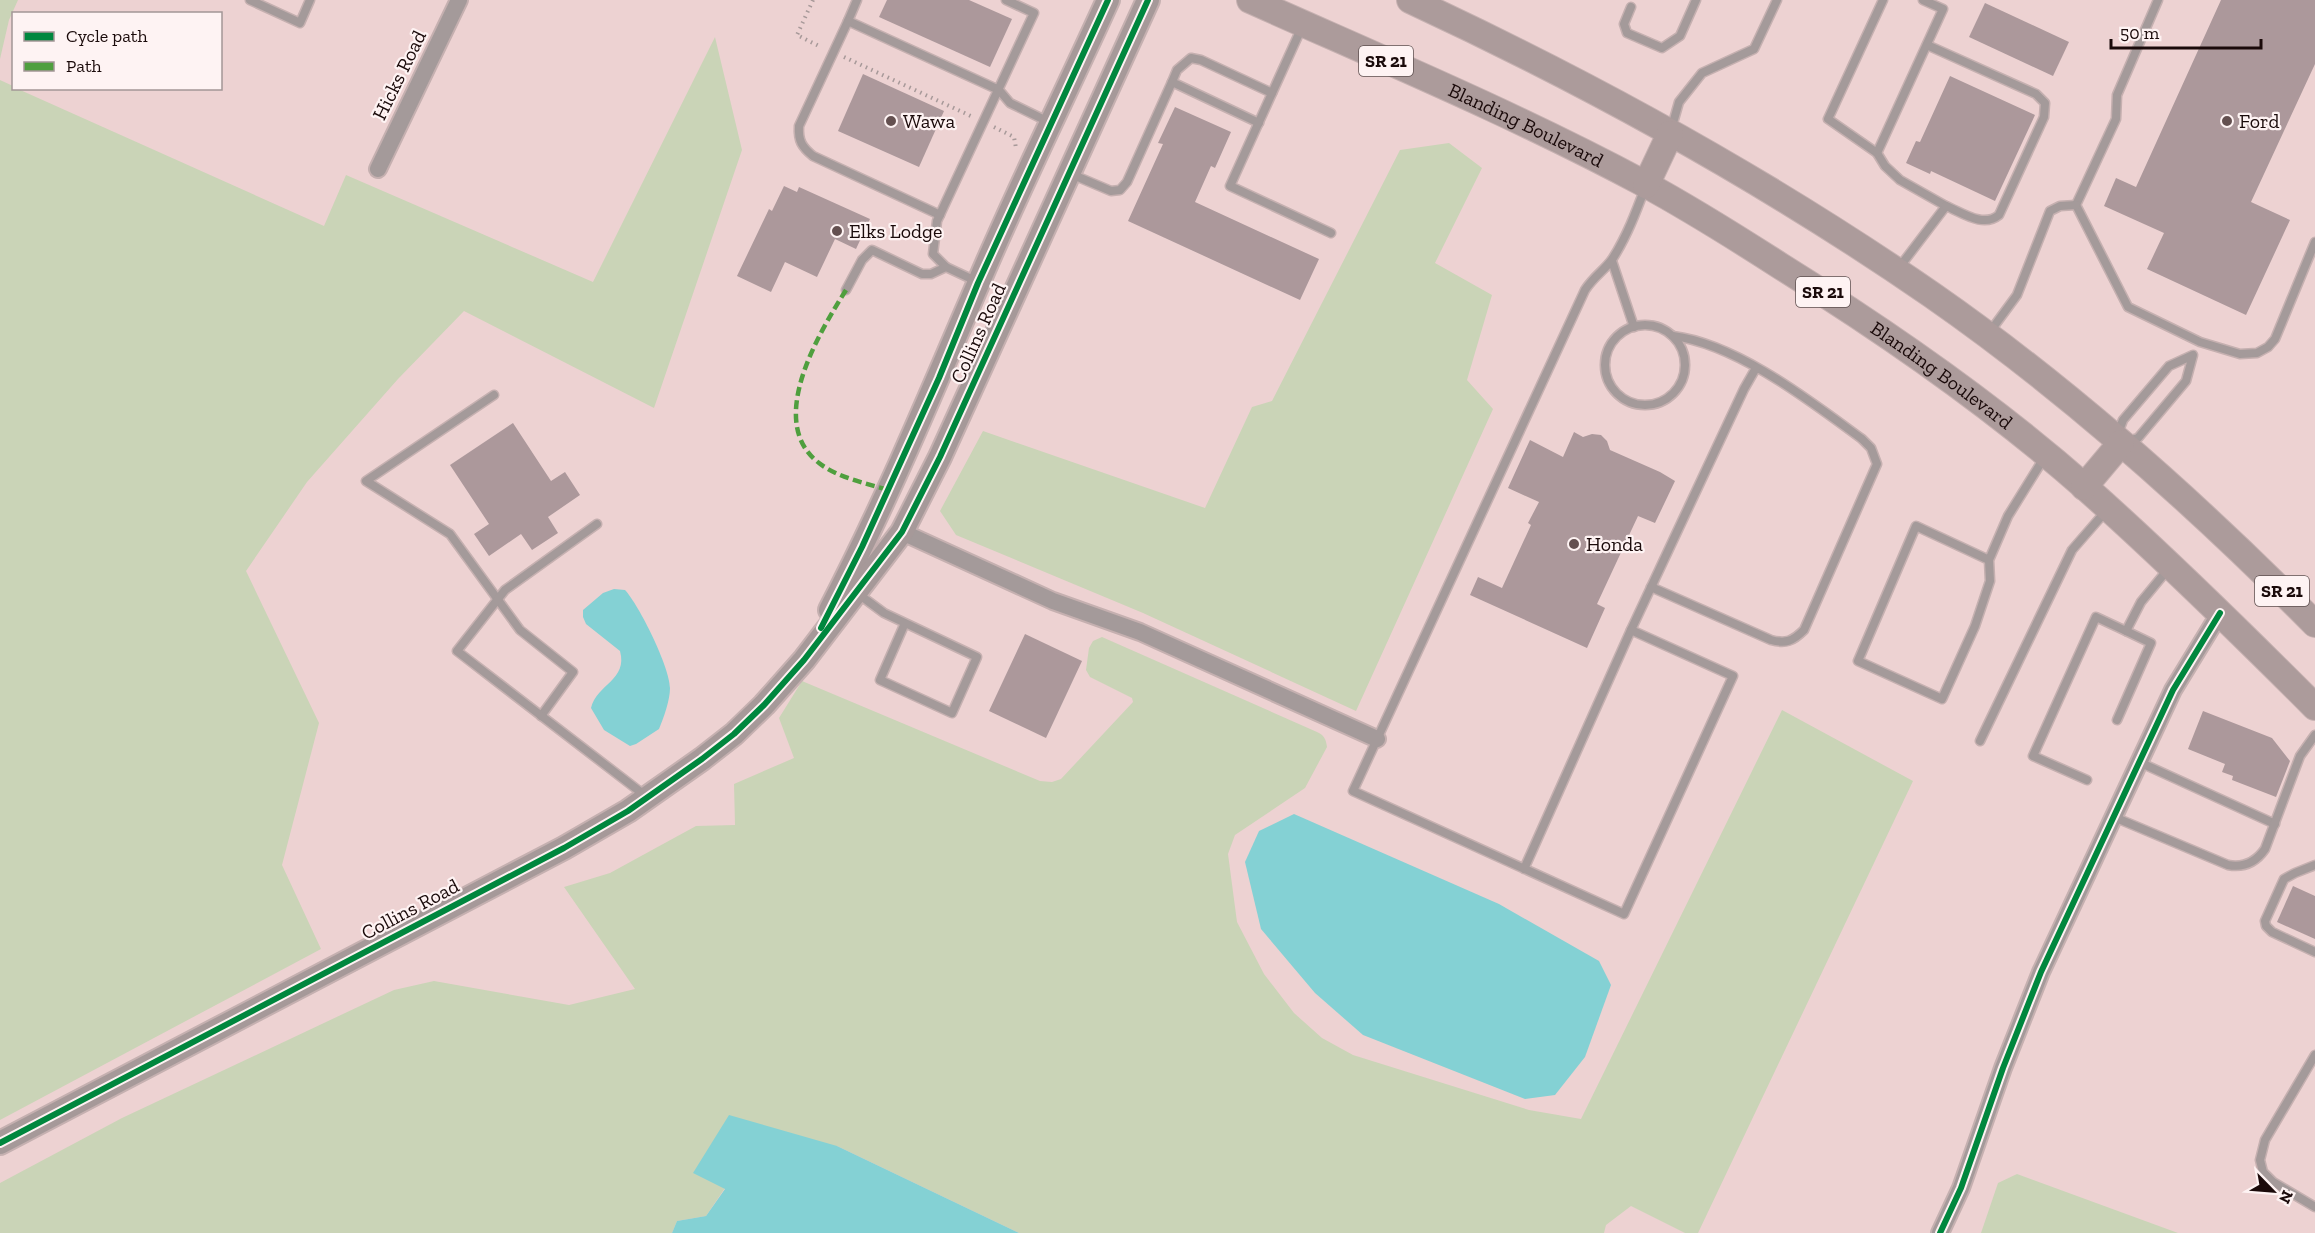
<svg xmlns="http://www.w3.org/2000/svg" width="2315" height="1233" font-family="'Zilla Slab',serif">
<rect width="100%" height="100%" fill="#edd2d2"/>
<g fill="#cad4b7">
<polygon points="0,0 18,0 9,20 0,59"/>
<polygon points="715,37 742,150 654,408 464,311 398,379 307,482 246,571 319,723 282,865 321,949 0,1120 0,80 13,86 14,88 18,89 324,226 346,175 593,282"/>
<polygon points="1449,143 1482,168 1435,263 1492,295 1467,380 1493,409 1356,711 1143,613 956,535 940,511 983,431 1205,508 1252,407 1272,401 1400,150"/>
<path d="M1102,637L1317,732C1324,735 1326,739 1327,747L1305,788L1235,835L1228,854L1237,922L1264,974L1294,1013L1322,1038L1353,1055L1529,1110L1581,1119L1782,710L1913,781L1698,1233H1685L1631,1206L1606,1225L1604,1233H1019L837,1146L725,1188L706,1216L677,1221L672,1233H0V1183L122,1118L394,990L434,981L569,1005L635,989L564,887L610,873L696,826L735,825L734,784L794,758L779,718L802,681L1040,781L1052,782L1061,779L1133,702L1132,698L1090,677L1086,670L1089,648L1093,641Z"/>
<polygon points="2017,1174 2178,1233 1981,1233 1998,1183"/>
</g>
<g fill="#84d1d4">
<path d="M614,589L625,590C639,605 670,667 670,688C670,700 664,717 659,729L636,744L630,746L604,730L591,708C597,684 628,680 620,651L586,624L583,617V610L603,593Z"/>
<polygon points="1294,814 1499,904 1599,961 1611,985 1585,1057 1555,1095 1525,1099 1363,1035 1315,993 1261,929 1245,862 1259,831"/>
<polygon points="729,1115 837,1146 1019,1233 672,1233 677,1221 706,1216 725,1189 693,1173"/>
</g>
<g fill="#ac989b">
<polygon points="887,0 969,0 1012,19 990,67 879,17"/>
<polygon points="2221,0 2315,0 2315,64 2251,202 2290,220 2246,315 2147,269 2164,233 2104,206 2116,178 2136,187"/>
<polygon points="1985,3 2069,42 2053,76 1969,37"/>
<polygon points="863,74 944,111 919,167 838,131"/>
<polygon points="1950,76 2035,115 1995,201 1931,171 1930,174 1906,163 1916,141 1920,142"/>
<polygon points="1175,107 1231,132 1215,168 1211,166 1195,202 1319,259 1300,300 1128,221 1163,144 1158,143"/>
<polygon points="784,186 797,192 799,187 870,219 856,249 835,239 817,277 785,262 771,292 737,276 769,209 772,211"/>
<polygon points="513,423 551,481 565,472 580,495 548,517 558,533 532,550 521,534 489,556 474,534 489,524 450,465"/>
<polygon points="1574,432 1583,437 1592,434 1601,435 1607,441 1610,450 1660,472 1675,481 1655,523 1638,516 1597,604 1605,608 1587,648 1470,595 1478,577 1502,588 1531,525 1528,523 1539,502 1508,488 1530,440 1563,457"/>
<polygon points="1025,634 1082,661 1046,738 989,711"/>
<polygon points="2203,711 2272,738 2290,761 2276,797 2232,780 2233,776 2222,772 2225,764 2188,749"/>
<polygon points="2293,886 2315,896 2315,939 2277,922"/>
</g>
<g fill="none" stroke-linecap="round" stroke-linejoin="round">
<defs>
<g id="lane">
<polyline points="250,0 300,23 310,0"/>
<polyline points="857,0 848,21 999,90 1010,103 1051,123"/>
<polyline points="1883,0 1828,119 1877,153 1885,166 1900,180 1946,206 1898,269"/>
<polyline points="1631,7 1624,24 1627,33 1662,48 1680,36 1696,0"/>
<path d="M848,21L799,126C798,141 802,147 813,156L940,215"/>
<polyline points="1302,27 1230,186 1331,233"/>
<path d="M1927,45L2036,94L2045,103L2044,117L1999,215C1983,228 1963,213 1946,206"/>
<polyline points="1259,123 1172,82 1177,70 1191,58 1201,60 1272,93"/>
<polyline points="1671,130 1679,102 1702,73 1754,49 1777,0"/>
<polyline points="1877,153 1943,9 1923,0"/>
<polyline points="1071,174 1111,191 1120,190 1127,182 1172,82"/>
<polyline points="2076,205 2128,307 2200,342 2240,354 2257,353 2268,347 2275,339 2315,242"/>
<polyline points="2076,205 2116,119 2117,95 2158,0"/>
<polyline points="1612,261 1634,327"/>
<polyline points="946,267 933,254 937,221 1034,13 1006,0"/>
<polyline points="846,290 862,260 872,250 922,274 931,274 946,267 978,282"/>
<circle cx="1645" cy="365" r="40"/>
<polyline points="1989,333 2017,295 2050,211 2060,206 2076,205"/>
<polygon points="2193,355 2186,381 2138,438 2121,443 2120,428 2123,420 2169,366"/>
<polyline points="494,395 366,481 450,534 520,630 573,672 541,716"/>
<polyline points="597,524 505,590 457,651 647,797"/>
<polyline points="1989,560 1990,581 1975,626 1942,699 1858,661 1916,526 1989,560 2008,516 2044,458"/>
<path d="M1651,587L1771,640C1786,644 1793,641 1804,630L1877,464L1871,448L1862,439C1810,401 1737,344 1673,336"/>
<polyline points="857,593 884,613 977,657 952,713 880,680 905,623"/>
<polyline points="1631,630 1744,389 1756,368"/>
<polyline points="2117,720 2151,643 2126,631 2141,602 2169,568"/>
<polyline points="1980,741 2072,550 2106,511"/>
<polyline points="2139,762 2275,824"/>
<polyline points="2087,780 2033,756 2096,617 2126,631"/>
<path d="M2114,817L2228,865C2244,868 2256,862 2265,849L2300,756L2315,735"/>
<polyline points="2315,865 2295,873 2284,879 2265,921 2266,926 2272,932 2315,952"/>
<path d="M1524,869L1631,630L1733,676L1624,914L1353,791L1585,290C1594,276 1606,269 1613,258C1627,236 1636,212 1645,188"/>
<polyline points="2315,1055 2265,1140 2260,1160 2263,1172 2273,1182 2315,1207"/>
</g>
<g id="street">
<polyline points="378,169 459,0"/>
<polyline points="902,532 1053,601 1140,632 1377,739"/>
<polyline points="1940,1233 1961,1188 2003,1068 2041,972 2173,690 2220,613"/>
</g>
<g id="secondary">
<path d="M830,610C885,504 931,394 978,284C1018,189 1065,95 1108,0"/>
<polyline points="0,1143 564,848 628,811 702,759 734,734 764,705 804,660 902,532 940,457 1148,0"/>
</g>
<g id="primary">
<path id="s1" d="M1250,0C1382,59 1516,115 1643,183C1691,209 1737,238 1782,267C1888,333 1992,405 2086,488C2165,558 2240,632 2315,707"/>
<path d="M1410,0C1591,84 1767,181 1932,295C2070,391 2197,505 2315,624"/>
<polyline points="1646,185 1670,134"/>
<polyline points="2084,487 2121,443"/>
</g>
</defs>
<use href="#lane" stroke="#c5b0b0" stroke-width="11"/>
<use href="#street" stroke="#c5b0b0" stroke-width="20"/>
<use href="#secondary" stroke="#c5b0b0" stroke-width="26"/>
<use href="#primary" stroke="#c5b0b0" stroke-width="28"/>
<g stroke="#a79999" stroke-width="4" stroke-dasharray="1.5 4.5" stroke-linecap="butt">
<polyline points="813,0 797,35 821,47"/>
<polyline points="844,57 973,117"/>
<polyline points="994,127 1014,137 1016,148"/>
</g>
<use href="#lane" stroke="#a49a9a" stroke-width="8"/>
<use href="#street" stroke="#a49a9a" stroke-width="16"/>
<use href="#secondary" stroke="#a69999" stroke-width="22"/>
<use href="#primary" stroke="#ac9b9b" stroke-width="26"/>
<path stroke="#4f9f3e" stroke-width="4.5" stroke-dasharray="9 4.5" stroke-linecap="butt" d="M846,290C819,333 765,422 819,463C838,478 866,483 888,490"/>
<defs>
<g id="cycleway">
<polyline points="821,628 862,547 939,378 978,283 1108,0"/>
<polyline points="0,1143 564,848 628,811 702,759 734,734 764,705 804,660 902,532 940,457 1148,0"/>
<polyline points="1940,1233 1961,1188 2003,1068 2041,972 2173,690 2220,613"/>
</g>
</defs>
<use href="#cycleway" stroke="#fef3f3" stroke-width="10"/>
<use href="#cycleway" stroke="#00873e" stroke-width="6"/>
</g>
<g fill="#645050" stroke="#fef3f3" stroke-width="2">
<circle cx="891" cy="121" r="6"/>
<circle cx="2227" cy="121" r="6"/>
<circle cx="837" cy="231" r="6"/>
<circle cx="1574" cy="544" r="6"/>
</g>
<g text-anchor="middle" stroke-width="4.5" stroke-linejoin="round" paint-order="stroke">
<g fill="#fef3f3" stroke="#5e5050" stroke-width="1.5">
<rect x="1359" y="46" width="54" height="30" rx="4.5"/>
<rect x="1796" y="277" width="54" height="30" rx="4.5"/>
<rect x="2255" y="576" width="54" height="30" rx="4.5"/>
</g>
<g font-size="18" font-weight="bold" fill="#1a0a0a">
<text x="1386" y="67">SR 21</text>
<text x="1823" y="298">SR 21</text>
<text x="2282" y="597">SR 21</text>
</g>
<g font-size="20" fill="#1a0a0a" stroke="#fef3f3">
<text transform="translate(399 75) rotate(-64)" y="7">Hicks Road</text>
<text dy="7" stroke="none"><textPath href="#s1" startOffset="303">Blanding Boulevard</textPath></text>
<text transform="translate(978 333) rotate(-66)" y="7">Collins Road</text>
<text dy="7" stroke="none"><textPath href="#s1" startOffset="789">Blanding Boulevard</textPath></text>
<text transform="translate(410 909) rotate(-28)" y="7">Collins Road</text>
</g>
<g font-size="20" fill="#1a0a0a" stroke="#fef3f3" text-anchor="start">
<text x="903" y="128">Wawa</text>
<text x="2239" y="128">Ford</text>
<text x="849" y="238">Elks Lodge</text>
<text x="1586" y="551">Honda</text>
</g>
</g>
<rect x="12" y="12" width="210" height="78" fill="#fef3f3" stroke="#a39696" stroke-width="1.5"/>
<rect x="24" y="32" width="30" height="9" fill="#00873e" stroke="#a39696" stroke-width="1.5"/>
<text x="66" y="42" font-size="18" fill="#1a0a0a">Cycle path</text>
<rect x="24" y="62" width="30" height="9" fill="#4f9f3e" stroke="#a39696" stroke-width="1.5"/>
<text x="66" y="72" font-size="18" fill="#1a0a0a">Path</text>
<g transform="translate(2273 1191) rotate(115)" stroke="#fef3f3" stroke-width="4.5" paint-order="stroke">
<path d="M0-4.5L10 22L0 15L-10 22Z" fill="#1a0a0a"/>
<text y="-9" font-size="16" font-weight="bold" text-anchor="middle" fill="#1a0a0a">N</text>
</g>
<path d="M2111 39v9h150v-9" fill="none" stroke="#1a0a0a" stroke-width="3"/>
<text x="2120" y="39" font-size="18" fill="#1a0a0a" stroke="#fef3f3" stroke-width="4.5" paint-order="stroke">50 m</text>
</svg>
